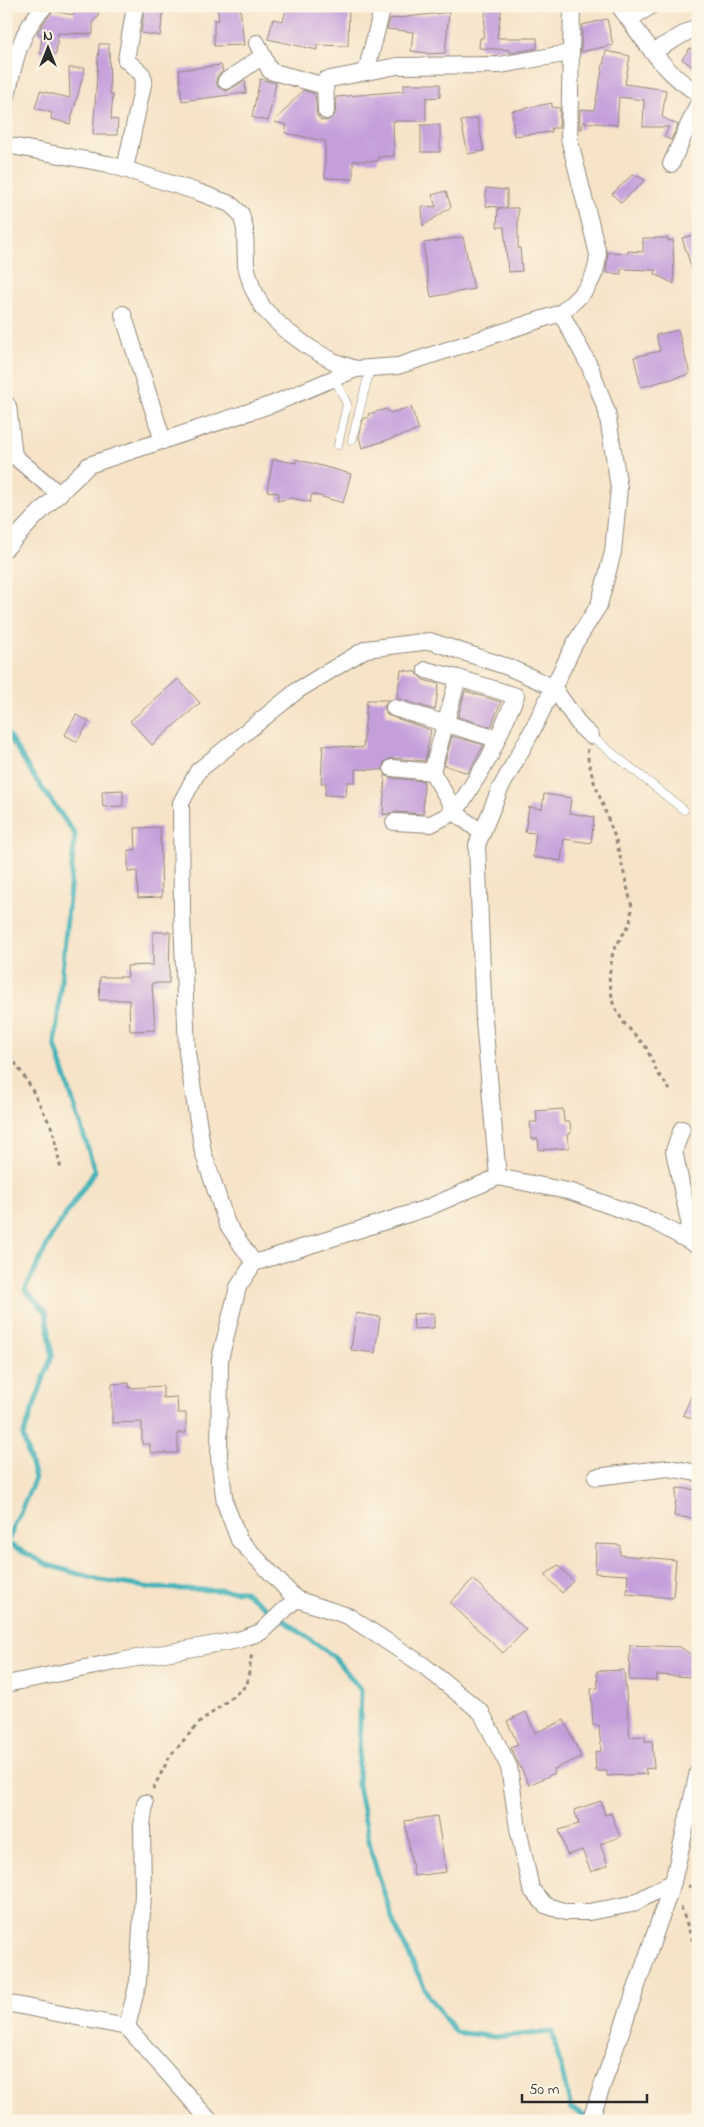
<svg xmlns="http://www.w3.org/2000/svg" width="704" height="2127" font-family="'Indie Flower',sans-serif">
<rect width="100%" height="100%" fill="#fcf5e5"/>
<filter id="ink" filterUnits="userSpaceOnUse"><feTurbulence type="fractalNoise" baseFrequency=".02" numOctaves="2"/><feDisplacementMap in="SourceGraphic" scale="10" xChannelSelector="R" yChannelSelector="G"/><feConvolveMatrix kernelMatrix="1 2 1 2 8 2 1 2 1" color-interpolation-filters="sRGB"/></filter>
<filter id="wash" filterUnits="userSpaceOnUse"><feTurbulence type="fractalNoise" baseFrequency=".0096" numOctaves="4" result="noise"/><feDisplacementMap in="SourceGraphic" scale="20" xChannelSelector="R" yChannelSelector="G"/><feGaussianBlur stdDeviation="1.12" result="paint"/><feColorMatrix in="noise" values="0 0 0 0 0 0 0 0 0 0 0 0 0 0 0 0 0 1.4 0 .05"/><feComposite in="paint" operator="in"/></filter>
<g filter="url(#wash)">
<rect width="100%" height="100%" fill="#f6e3c8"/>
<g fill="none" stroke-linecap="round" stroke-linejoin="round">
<polyline stroke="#42b2b9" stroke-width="5" points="6,731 32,774 75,834 55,1045 95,1171 52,1235 25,1290 46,1312 52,1355 23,1436 35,1478 7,1543 48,1565 100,1580 153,1588 243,1591 333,1656 361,1690 358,1786 372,1855 394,1924 428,1995 455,2032 495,2037 552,2032 571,2108 588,2118"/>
</g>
<g id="blocks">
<g fill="#c49fdc">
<polygon points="74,6 99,6 98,17 93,21 93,34 58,33 56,54 40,53 42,35 37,33 44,22 53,11 74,15"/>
<polygon points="145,6 164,6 160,36 141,33"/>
<polygon points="217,6 240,6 244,45 214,46 214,20 219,20"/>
<polygon points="287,6 349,6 348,46 317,45 317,50 268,39 273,19 283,21"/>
<polygon points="486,6 502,6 497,38 537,38 537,48 510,53 510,50 479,48 480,38 483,38"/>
<polygon points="449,12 445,53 427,54 427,53 411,51 413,32 387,29 390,19"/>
<polygon points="607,19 613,45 581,52 582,25"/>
<polygon points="99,44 109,44 110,94 113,94 111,119 118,120 117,135 93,135"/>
<polygon points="690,48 698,53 698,71 682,59"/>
<polygon points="606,51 630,56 625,84 666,90 662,117 678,125 671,140 664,137 669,127 643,127 644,100 619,97 617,125 583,122 582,129 579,129 580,109 594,110"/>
<polygon points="221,65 223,71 217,76 216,81 218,87 227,91 245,80 246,93 182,101 179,70"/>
<polygon points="69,68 85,68 70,124 51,119 52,113 35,108 40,91 70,98"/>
<polygon points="260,79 276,83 268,121 252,117"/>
<polygon points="404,84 440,84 440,97 426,98 426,121 393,121 394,156 378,157 378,161 353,161 353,179 325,178 325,141 285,133 287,125 274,122 303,90 315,94 317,116 321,120 327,121 335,115 336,97 404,91"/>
<polygon points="552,103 552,107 560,108 559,128 551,128 552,132 514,136 512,111"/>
<polygon points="477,118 484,151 468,154 461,121"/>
<rect x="421" y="125" width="19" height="27"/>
<polygon points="633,174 645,180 621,203 612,194"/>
<polygon points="486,188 507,190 507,208 486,206"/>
<polygon points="446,191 451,207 423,226 422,206 436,207 432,195"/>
<polygon points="498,208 518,208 518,248 520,248 522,271 508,272 504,227 497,227"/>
<polygon points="698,234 698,279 695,279 682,238"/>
<polygon points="463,237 474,289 431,297 425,263 424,243"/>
<polygon points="643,238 668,238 668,241 673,240 674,284 655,274 656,270 621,269 621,274 606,273 608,252 628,253 628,251 643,252"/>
<polygon points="678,330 690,374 641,387 634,357 660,351 656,335"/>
<polygon points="411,407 419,430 362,448 359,437 363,419 369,417 368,414 386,409 390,413"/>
<polygon points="273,459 296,463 296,459 351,474 343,503 312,494 310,502 292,498 277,501 279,493 267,491"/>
<polygon points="401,670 416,672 423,680 439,684 435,710 397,698"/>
<polygon points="178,679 200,703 152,745 130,721"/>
<polygon points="465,691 501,702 491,727 458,717"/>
<polygon points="367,700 389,700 384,706 387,715 431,730 425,761 392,758 384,762 383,770 355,769 355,782 347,782 346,796 325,795 326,783 321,783 323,745 363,748"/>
<polygon points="76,715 89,721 77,742 65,735"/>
<polygon points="452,736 484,745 468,773 444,765"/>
<polygon points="385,775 391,778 424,781 423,814 395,812 383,815"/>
<polygon points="123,790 123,806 103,807 102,791"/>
<polygon points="544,794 571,798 569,813 594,817 591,843 564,839 561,861 533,857 536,833 525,832 529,807 542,809"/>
<polygon points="160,827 162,897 138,898 137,871 128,872 128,850 136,850 135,828"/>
<polygon points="153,932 170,932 169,983 152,983 155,1030 130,1031 129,1000 99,1000 100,977 128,977 127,966 153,965"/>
<polygon points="563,1109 564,1122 570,1122 571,1133 567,1135 569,1148 539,1150 538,1139 532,1139 530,1122 537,1122 536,1111"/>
<polygon points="356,1313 380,1317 375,1353 351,1350"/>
<polygon points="434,1313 434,1328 414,1329 413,1314"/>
<polygon points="698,1381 698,1421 683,1415"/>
<polygon points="129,1383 129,1388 163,1386 163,1398 177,1397 178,1413 186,1413 186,1433 178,1433 178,1453 150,1453 150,1444 142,1444 142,1422 112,1423 112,1384"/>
<polygon points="677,1488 698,1490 698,1519 674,1516"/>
<polygon points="596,1544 620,1545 620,1555 676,1560 673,1598 627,1594 628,1575 595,1573"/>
<polygon points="558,1565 573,1581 562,1593 545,1575"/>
<polygon points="473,1579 526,1630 503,1653 450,1603"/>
<polygon points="630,1645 680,1647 692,1655 692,1677 657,1675 657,1681 629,1680"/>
<polygon points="624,1670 630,1737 645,1736 645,1741 652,1741 654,1768 645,1769 647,1774 607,1776 607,1771 596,1771 595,1752 601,1751 599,1725 593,1726 591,1689 598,1688 597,1671"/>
<polygon points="526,1712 535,1733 564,1720 581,1757 554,1769 555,1773 529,1785 511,1748 518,1745 507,1721"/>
<polygon points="601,1801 605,1815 611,1813 620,1837 600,1844 608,1865 591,1872 582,1850 567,1855 559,1830 579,1824 574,1810"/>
<polygon points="437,1816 446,1872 414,1876 405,1821"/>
</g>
</g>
</g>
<g filter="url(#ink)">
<use href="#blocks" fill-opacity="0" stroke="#90877a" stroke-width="1"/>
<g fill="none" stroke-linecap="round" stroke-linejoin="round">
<defs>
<g id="service">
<polyline points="334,378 347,404 338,445"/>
<polyline points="352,440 370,369"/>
<polyline points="591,736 684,810"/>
</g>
<g id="minor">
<path d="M619,6C643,38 663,73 698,93"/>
<polyline points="629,19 651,6"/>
<polyline points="257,43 270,71 325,86"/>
<polyline points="652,52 698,26"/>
<polyline points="366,72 383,6"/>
<polyline points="226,81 263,56"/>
<path d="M6,101C13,67 19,31 45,6"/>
<polyline points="326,111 325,80 397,66 500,65 570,53"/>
<path d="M6,145L108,164L198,192L230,204L241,214L245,229L246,266L252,287L263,308L284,329L310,348L335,362L356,369L398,366L561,313C582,295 597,282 598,254L569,138L572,6"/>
<polyline points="671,164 698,104"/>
<polyline points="125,169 144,80 142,74 126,60 135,6"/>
<polyline points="123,314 163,441"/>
<polyline points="6,404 8,406 14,456 59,494"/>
<polyline points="6,548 36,516 89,465 273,404 356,369"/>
<polyline points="458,678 432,772 457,814 482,833"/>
<polyline points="394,708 497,739"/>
<polyline points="392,768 432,772"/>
<polyline points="394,822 431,824 456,811 489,758 516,696 458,678 426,670"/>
<polyline points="498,1177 484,1021 477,845 500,789 533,729 575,643 599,605 613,552 619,488 607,412 590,367 561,313"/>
<polyline points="681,1237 690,1226 674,1151 682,1129"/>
<polyline points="254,1263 227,1224 203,1152 187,1053 182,914 181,803 198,771 298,690 366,649 430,641 508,667 553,687 581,727 591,736"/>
<polyline points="596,1477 668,1468 698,1473"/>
<polyline points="6,1684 120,1661 238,1640 261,1632 296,1599"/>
<polyline points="673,1882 632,1904 589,1912 566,1912 545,1905 531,1889 518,1828 509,1767 481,1712 423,1665 348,1616 296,1599 239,1540 225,1503 219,1458 220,1359 238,1287 254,1263 427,1208 498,1177 572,1192 653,1221 698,1246"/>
<polyline points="6,2003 127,2027 210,2121"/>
<polyline points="127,2027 138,1982 143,1893 142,1826 145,1803"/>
<polyline points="590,2121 673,1882 698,1772"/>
</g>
</defs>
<use href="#service" stroke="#90877a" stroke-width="9"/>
<use href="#minor" stroke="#90877a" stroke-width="18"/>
<g stroke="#90877a" stroke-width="3" stroke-dasharray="4 4" stroke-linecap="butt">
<polyline points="588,749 587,754 593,779 616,840 632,907 630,923 613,951 609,977 613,1003 623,1022 646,1047 657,1072 670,1090"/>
<polyline points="6,1049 29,1084 53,1130 61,1170"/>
<polyline points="153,1789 170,1756 197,1725 247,1685 252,1652"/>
<polyline points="688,1886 698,1888"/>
<polyline points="681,1907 698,1956"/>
</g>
<use href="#service" stroke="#fff" stroke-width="8"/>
<use href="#minor" stroke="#fff" stroke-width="16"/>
</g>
</g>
<rect width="704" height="2127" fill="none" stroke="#fcf5e5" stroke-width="25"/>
<g transform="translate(48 48)" stroke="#fcf5e5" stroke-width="4" paint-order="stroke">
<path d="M0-4L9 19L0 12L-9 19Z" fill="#2b2b2b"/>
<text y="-8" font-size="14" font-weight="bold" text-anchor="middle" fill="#2b2b2b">N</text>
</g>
<path d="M522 2094v8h125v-8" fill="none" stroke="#2b2b2b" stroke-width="2.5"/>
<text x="529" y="2094" font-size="15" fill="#2b2b2b" stroke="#fcf5e5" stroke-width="4" paint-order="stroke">50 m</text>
</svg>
